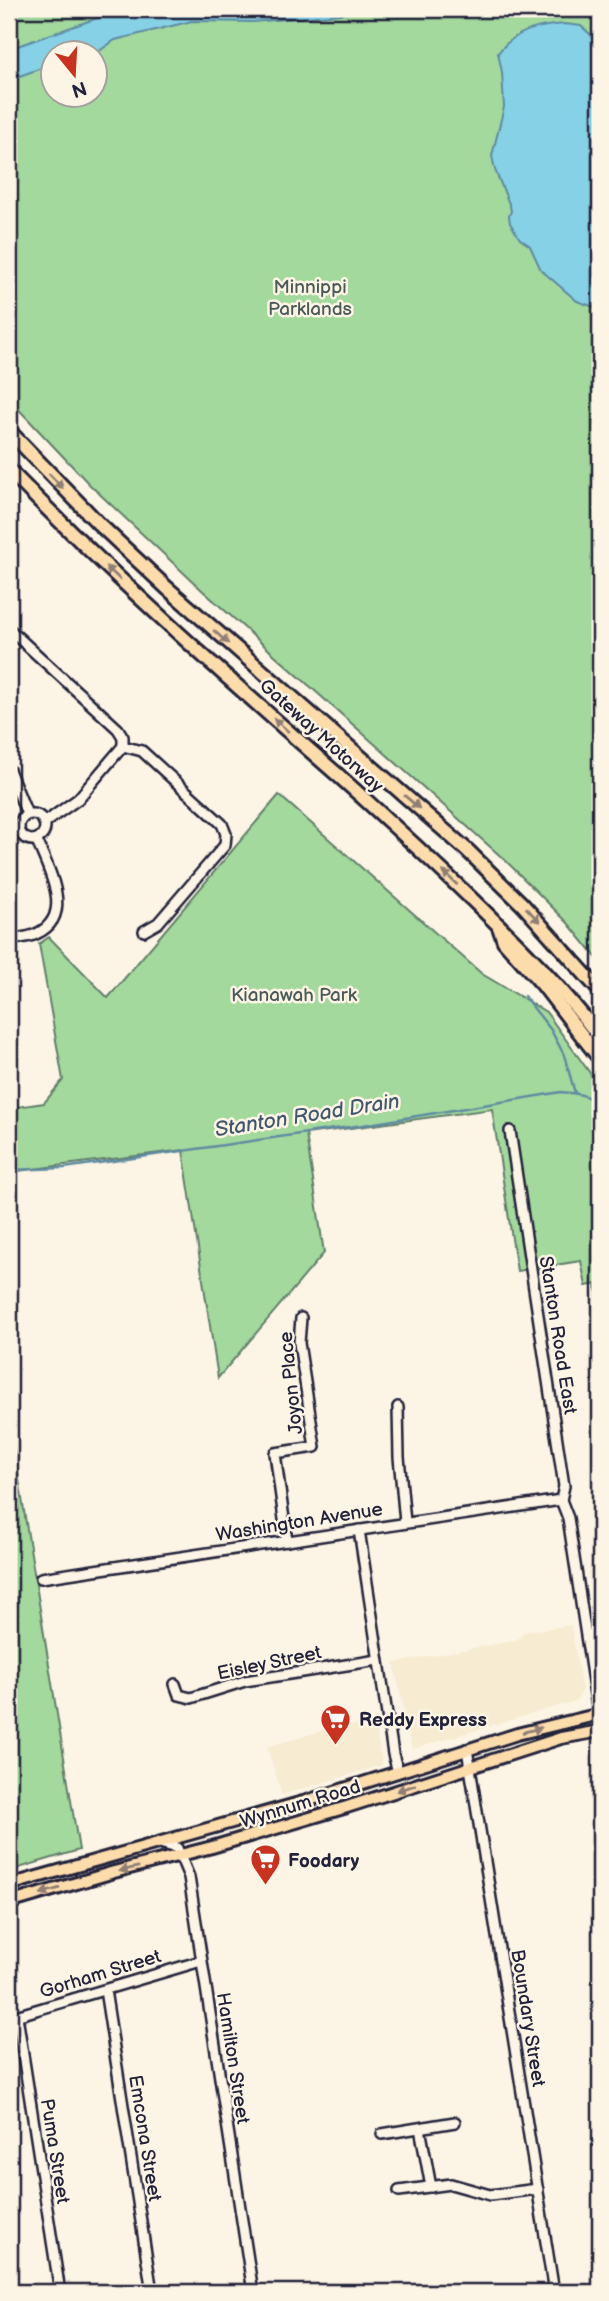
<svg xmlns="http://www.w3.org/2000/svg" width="609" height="2301" font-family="'Balsamiq Sans',sans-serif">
<rect width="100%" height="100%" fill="#fcf5e5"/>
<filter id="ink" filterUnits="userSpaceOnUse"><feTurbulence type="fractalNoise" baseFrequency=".0143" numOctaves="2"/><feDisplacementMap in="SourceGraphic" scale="14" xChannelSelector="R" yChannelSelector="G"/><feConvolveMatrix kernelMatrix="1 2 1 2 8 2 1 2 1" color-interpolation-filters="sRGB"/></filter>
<g filter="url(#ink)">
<g fill="#f7ebd1">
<polygon points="600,1569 600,1653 588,1571"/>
<polygon points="571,1625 582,1692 575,1701 412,1749 394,1663 517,1640 524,1632"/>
<polygon points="375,1722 382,1765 282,1795 267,1747 325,1730"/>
</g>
<g fill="#a3d99c" stroke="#627e6c" stroke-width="2" fill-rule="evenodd">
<path d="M9,9H600V962L568,923L506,861L203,591L90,485L9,399ZM52,52H94V94H52Z"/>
<polygon points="279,795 482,974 546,1012 600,1087 600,1324 596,1284 586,1286 581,1261 517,1271 492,1109 306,1134 324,1253 218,1378 183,1150 9,1172 9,1108 44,1103 63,1080 39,944 49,937 108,998"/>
<polygon points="9,1418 79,1850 9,1871"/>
</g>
<g fill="#86d1e6" stroke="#5e8ba2" stroke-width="2">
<polygon points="123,9 368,9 340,14 253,22 192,21 115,40 95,54 94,52 52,52 52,64 9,80 9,49"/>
<path d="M565,24L581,26L600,43V309L577,301L541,270L530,246L520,239L510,223L509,216L511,211L510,206L495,170L492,156L504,107L502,72L498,53C516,30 537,26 565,24Z"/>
</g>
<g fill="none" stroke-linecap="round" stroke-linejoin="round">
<g stroke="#5e8ba2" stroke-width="2.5">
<polyline points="524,996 551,1030 564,1055 575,1093"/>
<path d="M9,1170L64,1168L363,1125L561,1092C582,1094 591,1093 600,1114"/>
</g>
<defs>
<g id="minor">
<polyline points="9,629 118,729 123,737 123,746 142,751 222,824 226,834 225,845 158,923 144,931"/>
<polyline points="9,770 27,814"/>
<circle cx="32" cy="827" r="13"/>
<polyline points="44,823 78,799 123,746"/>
<path d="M9,940C17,938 28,938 36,934C76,916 48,869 37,841"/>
<polyline points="510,1131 564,1486 561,1500 568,1518 600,1727"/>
<polyline points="398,1407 399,1457 405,1522"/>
<polyline points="359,1530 393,1754 398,1772"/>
<polyline points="287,1541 275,1453 315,1447 299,1343 301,1318"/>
<polyline points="41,1578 561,1500"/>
<polyline points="175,1684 179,1695 191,1698 245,1681 378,1660"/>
<polyline points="467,1749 554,2292"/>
<polyline points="160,1843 177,1848 189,1877 253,2292"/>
<polyline points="105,1990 152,2292"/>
<polyline points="17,2016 60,2292"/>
<polyline points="9,2018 201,1961"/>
<polyline points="420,2128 431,2187"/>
<polyline points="382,2134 455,2122"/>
<polyline points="399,2191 451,2184 490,2195 538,2189"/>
</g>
<g id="major">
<polyline points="9,1885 303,1802 517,1734 600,1714"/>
<polyline points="9,1903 114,1872 212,1847 347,1807 561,1738 600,1731"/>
</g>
<g id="highway">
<polyline points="9,431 99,524 167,588 467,850 522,904 600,991"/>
<path d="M9,470C114,578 226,677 339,776C389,821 438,866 486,913C527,953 566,992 600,1038"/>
<polyline points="499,927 504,941 543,985 600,1059"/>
</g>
</defs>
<use href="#minor" stroke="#22223b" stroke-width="14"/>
<use href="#major" stroke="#22223b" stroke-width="16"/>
<use href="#highway" stroke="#22223b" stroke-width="18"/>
<use href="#minor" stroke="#fcf5e5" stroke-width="9"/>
<use href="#major" stroke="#fddcac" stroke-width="10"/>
<use href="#highway" stroke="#fddcac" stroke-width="12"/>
</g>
<defs><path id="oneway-solid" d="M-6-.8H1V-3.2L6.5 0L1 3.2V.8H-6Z" transform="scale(1.75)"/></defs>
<g fill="#907f74">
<use href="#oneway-solid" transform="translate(56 481) rotate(46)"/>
<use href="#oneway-solid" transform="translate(113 573) rotate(-137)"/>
<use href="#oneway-solid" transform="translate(221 637) rotate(42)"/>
<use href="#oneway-solid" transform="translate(281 725) rotate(-138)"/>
<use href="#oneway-solid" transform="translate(412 802) rotate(41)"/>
<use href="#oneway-solid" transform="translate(450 878) rotate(-136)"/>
<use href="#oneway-solid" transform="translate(533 915) rotate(47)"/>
<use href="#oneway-solid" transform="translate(532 1730) rotate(-15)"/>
<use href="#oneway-solid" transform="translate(406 1788) rotate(161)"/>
<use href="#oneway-solid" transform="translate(129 1869) rotate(167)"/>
<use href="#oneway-solid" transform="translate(50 1891) rotate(164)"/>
</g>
</g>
<defs>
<symbol id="supermarket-pin" viewBox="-11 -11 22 30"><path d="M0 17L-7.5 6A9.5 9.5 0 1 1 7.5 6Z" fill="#c8321e" stroke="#fcf5e5"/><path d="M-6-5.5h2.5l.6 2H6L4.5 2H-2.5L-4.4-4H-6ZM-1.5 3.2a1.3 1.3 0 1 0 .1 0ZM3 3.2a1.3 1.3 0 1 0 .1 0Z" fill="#fff"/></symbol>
</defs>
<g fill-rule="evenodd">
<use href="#supermarket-pin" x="318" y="1702" width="35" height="47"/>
<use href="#supermarket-pin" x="248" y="1842" width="35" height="47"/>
</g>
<g text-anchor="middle" stroke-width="5" stroke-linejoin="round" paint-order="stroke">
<g font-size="19" fill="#495958" stroke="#fcf5e5">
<text x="310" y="293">Minnippi<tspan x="310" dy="22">Parklands</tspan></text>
<text x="294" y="1001">Kianawah Park</text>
</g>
<g font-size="19" fill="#22223b" stroke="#fcf5e5">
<text transform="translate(322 735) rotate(42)" y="7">Gateway Motorway</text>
<text transform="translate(559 1335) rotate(81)" y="7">Stanton Road East</text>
<text transform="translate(290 1383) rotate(-96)" y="7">Joyon Place</text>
<text transform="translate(299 1521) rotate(-9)" y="7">Washington Avenue</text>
<text transform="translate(269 1662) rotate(-12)" y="7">Eisley Street</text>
<text transform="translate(300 1803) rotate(-17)" y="7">Wynnum Road</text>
<text transform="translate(100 1973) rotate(-17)" y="7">Gorham Street</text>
<text transform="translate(529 2018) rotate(81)" y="7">Boundary Street</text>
<text transform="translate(234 2058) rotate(81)" y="7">Hamilton Street</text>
<text transform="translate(146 2138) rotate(81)" y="7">Emcona Street</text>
<text transform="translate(56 2151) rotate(81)" y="7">Puma Street</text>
</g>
<g font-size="19" font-weight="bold" fill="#22223b" stroke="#fcf5e5" text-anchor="start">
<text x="359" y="1726">Reddy Express</text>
<text x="288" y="1867">Foodary</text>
</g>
<g font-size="21" font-style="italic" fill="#40576e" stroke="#fcf5e5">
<text transform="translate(307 1115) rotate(-9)" y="7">Stanton Road Drain</text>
</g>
</g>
<rect width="609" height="2301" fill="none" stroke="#fcf5e5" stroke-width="35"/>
<rect x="18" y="18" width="574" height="2266" fill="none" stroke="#22223b" stroke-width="2.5" filter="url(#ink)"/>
<g transform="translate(74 74) rotate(162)"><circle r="33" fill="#fcf5e5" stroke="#a5a1a1" stroke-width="2"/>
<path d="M0-5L12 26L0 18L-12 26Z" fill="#c8321e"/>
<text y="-10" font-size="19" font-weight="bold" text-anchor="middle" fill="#22223b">N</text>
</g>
</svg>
